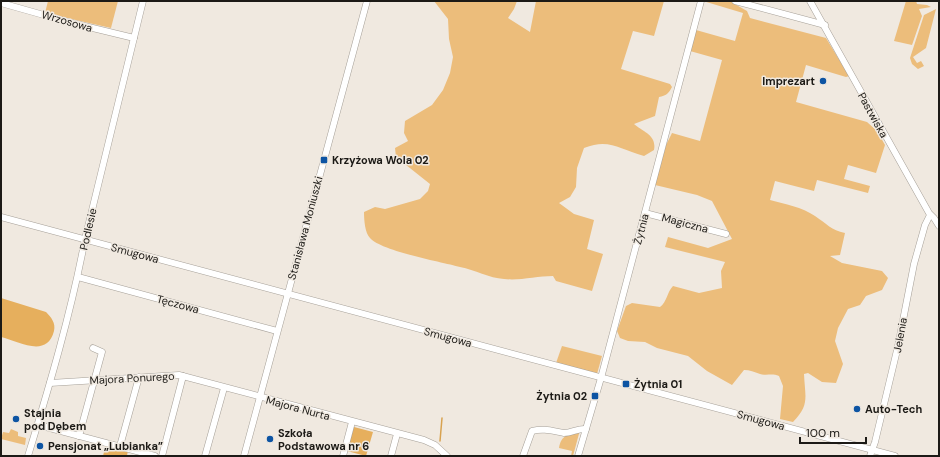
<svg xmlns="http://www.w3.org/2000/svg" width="940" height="457" font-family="'DM Sans',sans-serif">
<rect width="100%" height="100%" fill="#f0e9e0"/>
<g fill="#ecbd7b">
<polygon points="48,1 118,1 111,28 45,13"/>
<path d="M434,1H517L514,9L508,18L530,32L536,1H664L654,36L633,31L621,69L670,84L672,87C669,93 666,96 659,97L655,116L634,124C643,132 657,135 654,150L644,156C619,149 609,138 584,148L577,168L576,187L570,197L559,203L574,214L594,220L587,249L603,254L592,291L556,281L553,276C537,276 519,281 504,279C489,278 475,270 460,267C442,262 381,251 370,238C365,233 364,220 364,212L375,207L385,209L420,199L428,191L430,184L396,157L395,148L408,141L404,133L405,121L432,105L443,90L450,73L453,57L449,39L448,19Z"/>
<path d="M703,1H734L733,3L747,11L750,18L826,38L849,76L846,77L806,65L796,102L867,122L877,131L885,145L876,173L848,165L844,179L870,186L868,193L817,180L814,191L775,181L770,200C785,204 802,207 815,216C827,224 831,230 845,233L840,255L830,256L842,263L882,271L888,278L882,290L866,296L860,305L848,309L838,328L835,341L843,364L836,383L822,382L808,373L804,374C805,397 810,405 793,422L780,419L783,386L779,376C772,373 767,376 760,374C754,372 750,370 744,370L732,385L707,371L688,356L657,348L645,342L628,341L620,338L617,331L626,306L632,303L660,307C667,302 667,292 673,286L699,293L722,288L721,271L725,262L665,247L668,237L708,248L732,239L712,201L697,195L655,185L666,145L672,133L700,141L722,60L690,51L696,30L735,41L743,13Z"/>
<polygon points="906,1 916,1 917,4 927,5 931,7 919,9 922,16 912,45 894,41"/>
<polygon points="936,9 926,48 913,57 917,63 921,61 924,66 918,69 912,64 910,58 924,15"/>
<polygon points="562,346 602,356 597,374 556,363"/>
<polygon points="11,429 18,432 18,436 26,438 25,445 1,439 3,432 9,433"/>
<path d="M580,430L573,456H571L572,451L559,448C561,435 569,434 580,430Z"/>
</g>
<g fill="#e6af5d">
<path d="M1,298L46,312C51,317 56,323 54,331C47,359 18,341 1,337Z"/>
<polygon points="354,427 373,432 366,456 347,451"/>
<polygon points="106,444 128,450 127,456 103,456"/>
</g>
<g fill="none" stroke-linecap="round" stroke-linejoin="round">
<polyline stroke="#d8a250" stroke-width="1.5" points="440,441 442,418"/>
<defs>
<g id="minor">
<polyline points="735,1 825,25"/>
<polyline points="810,1 929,213 934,218 939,226"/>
<polyline points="1,3 72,23 134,38"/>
<polyline points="645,213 726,234"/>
<polyline points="1,217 895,456"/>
<polyline points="78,277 277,331"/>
<polyline points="50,383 179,375 424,440 435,445 447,456"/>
<polyline points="38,425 155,456"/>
<polyline points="79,436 102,352 93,348"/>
<polyline points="120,446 139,377"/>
<path d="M28,456C50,384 71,313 85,239L143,1"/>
<polyline points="162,456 183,376"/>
<polyline points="205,456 224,388"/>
<polyline points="244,456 367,1"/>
<polyline points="343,456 352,422"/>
<polyline points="391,456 397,434"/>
<path d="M523,456L532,431C544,428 552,431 564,433C572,433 578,428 586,429"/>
<polyline points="578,456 601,378 701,1"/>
<polyline points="870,456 875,442 898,346 914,264 925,225 930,215"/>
</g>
</defs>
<use href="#minor" stroke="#a6a098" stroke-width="7"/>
<use href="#minor" stroke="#fff" stroke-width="6"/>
</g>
<g fill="#0d54a3" stroke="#f0e9e0" stroke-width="1.5">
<circle cx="823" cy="81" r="4"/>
<rect x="320" y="156" width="8" height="8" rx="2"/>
<rect x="622" y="380" width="8" height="8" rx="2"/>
<rect x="591" y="392" width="8" height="8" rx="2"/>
<circle cx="857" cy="409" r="4"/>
<circle cx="16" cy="419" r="4"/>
<circle cx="270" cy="439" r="4"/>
<circle cx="40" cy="446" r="4"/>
</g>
<g text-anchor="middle" stroke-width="3" stroke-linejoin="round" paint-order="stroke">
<g font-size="11" fill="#1c1a16" stroke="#f0e9e0">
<text transform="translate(67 21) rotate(16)" y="4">Wrzosowa</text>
<text transform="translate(873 115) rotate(61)" y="4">Pastwiska</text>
<text transform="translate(685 223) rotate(15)" y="4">Magiczna</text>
<text transform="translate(305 228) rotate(-75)" y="4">Stanisława Moniuszki</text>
<text transform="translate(88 229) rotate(-77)" y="4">Podlesie</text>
<text transform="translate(641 229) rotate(-75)" y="4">Żytnia</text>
<text transform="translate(135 253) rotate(15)" y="4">Smugowa</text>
<text transform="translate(178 304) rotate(15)" y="4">Tęczowa</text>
<text transform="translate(900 335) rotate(-80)" y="4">Jelenia</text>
<text transform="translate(448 337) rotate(15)" y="4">Smugowa</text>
<text transform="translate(132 378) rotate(-3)" y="4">Majora Ponurego</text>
<text transform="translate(298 408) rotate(15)" y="4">Majora Nurta</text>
<text transform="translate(761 420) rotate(15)" y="4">Smugowa</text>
</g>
<g font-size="11" font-weight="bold" fill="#1c1a16" stroke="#f0e9e0" text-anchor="start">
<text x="815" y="85" text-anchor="end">Imprezart</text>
<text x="332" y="164">Krzyżowa Wola 02</text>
<text x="634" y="388">Żytnia 01</text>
<text x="587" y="400" text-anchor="end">Żytnia 02</text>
<text x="865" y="413">Auto-Tech</text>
<text x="24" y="417">Stajnia<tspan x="24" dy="13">pod Dębem</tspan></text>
<text x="278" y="437">Szkoła<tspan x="278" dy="13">Podstawowa nr 6</tspan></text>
<text x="48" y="450">Pensjonat „Lubianka”</text>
</g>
</g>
<rect width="940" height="457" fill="none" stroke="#1c1a16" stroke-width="4"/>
<path d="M800 437v6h66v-6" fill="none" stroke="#1c1a16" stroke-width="2"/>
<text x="806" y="437" font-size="12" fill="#1c1a16" stroke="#f0e9e0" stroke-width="3" paint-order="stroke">100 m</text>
</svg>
